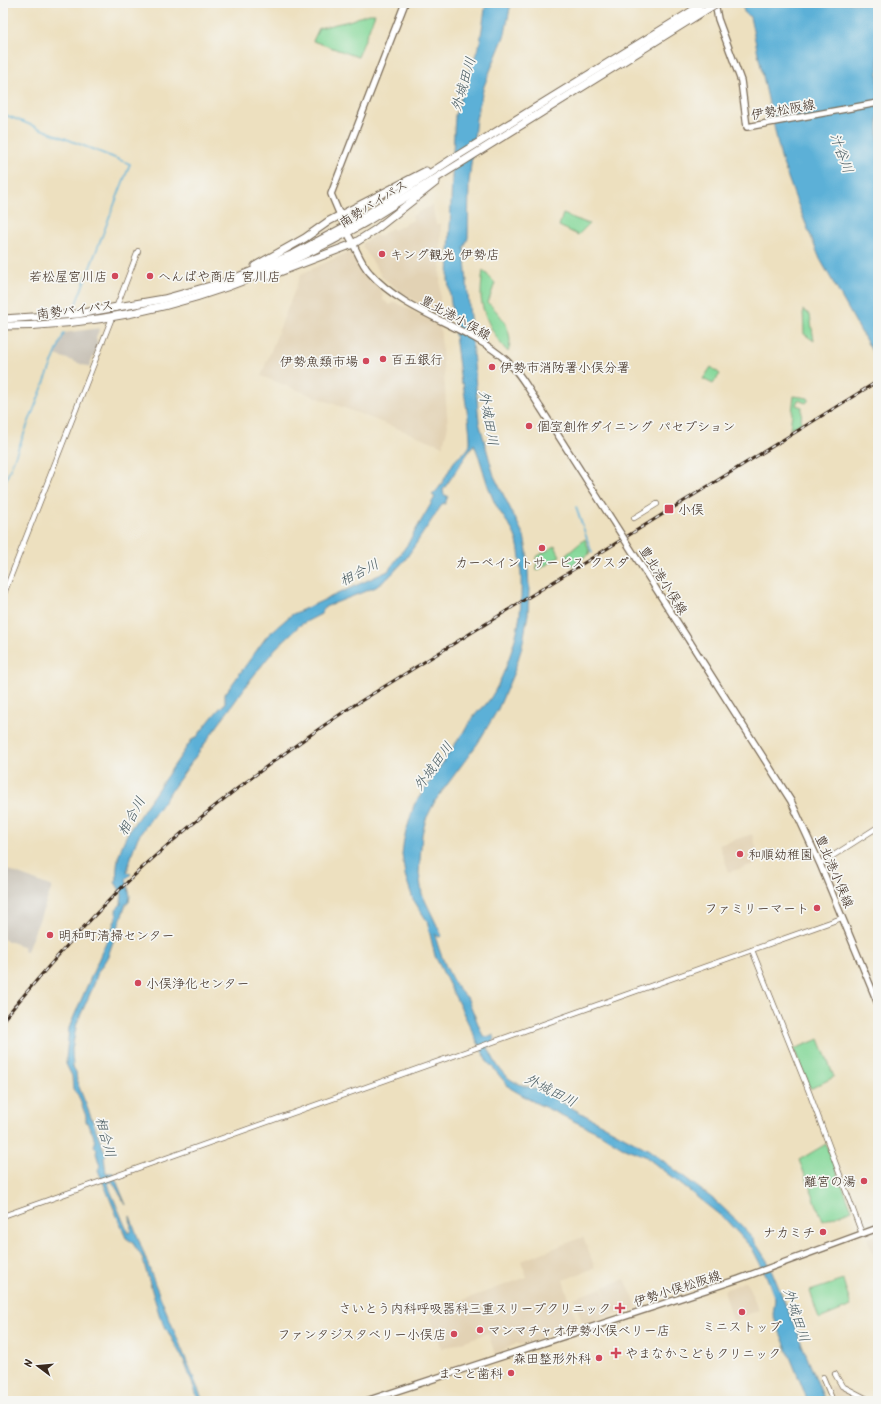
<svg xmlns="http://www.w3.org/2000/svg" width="881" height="1404" font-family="Kalam,'Klee One',sans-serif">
<rect width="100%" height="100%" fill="#f6f6f2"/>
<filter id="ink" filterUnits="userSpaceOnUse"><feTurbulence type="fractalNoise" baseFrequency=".025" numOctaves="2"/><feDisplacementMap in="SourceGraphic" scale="8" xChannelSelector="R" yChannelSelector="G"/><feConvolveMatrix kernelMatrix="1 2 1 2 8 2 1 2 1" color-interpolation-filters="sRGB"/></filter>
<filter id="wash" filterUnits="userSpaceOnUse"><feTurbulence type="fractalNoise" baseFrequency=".012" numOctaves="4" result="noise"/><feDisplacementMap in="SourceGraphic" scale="16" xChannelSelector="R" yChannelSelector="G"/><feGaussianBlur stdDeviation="0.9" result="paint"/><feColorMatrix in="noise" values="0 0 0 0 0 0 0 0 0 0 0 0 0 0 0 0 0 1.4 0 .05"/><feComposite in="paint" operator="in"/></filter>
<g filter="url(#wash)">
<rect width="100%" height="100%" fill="#ede0bf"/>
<g fill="#e2d2b4">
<polygon points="432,205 436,224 441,224 440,307 435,305 432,310 402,293 383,278 363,247 363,243 376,235 378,237 392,228 394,230 413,220 412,216"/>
<polygon points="350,251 354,253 363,269 382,292 383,300 390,305 395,302 401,305 440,325 448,426 443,446 261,376 301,274"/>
<polygon points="752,834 761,862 729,872 719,845"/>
<polygon points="878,1234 878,1268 867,1238"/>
<polygon points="583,1237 595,1268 563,1280 578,1326 520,1345 517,1343 495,1355 488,1333 442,1349 429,1312 527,1277 521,1261"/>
<polygon points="625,1279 638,1308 583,1325 574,1298 602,1288 606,1299 603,1287"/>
<polygon points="746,1281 759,1310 738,1318 738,1321 733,1321 724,1290"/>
<polygon points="829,1386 838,1388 863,1401 835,1401"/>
</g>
<g fill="#c9c3b8">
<polygon points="100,328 96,337 98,345 89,367 56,355 64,333"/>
<polygon points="3,868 52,887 27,951 23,950 24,947 3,939"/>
</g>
<g fill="#85d89a" stroke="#60815c">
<polygon points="368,14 375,14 358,57 313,41 319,28 349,21"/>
<polygon points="563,214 589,224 578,235 559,226"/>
<path d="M483,270L495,283L488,303C502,315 515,333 508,352C496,340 481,313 481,295C481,287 482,278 483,270Z"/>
<polygon points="803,310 810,315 814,341 804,334"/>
<polygon points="711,367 720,374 713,384 703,379"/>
<polygon points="794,396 808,398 808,401 806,403 798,400 796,405 802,407 801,423 790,429"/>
<polygon points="585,539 590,553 571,566 566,555"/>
<polygon points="555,546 560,556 537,571 536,557"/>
<polygon points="819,1039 834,1077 812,1088 810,1088 794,1049"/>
<polygon points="826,1144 852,1210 823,1221 799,1160"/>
<polygon points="843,1280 851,1306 819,1319 810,1291"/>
</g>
<g fill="#5bb0d7" stroke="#4b6d7a">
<path d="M486,3H511L505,34L484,86L476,119L469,182L468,238L464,248L479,422L494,476L524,536L527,551L529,588L528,614L522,647L514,672L498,709L478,743L435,801L426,819L422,834L419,873L422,894L442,936L439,937L435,934C437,948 454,991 467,997L483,1036L490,1037L493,1035L495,1039L488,1048C501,1074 507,1083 537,1089L649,1150L717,1202L739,1223L751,1236L769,1264L825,1401H808L773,1315L775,1299L766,1275L752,1248L726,1220L645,1156L622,1147L601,1134L534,1102L510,1088L487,1061L435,956L427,921L413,899L405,875L402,854L404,839L414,805L477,712C498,701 518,637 520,614C522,595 522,559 517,541C512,525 499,514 493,499C485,481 482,462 474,444L443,490L444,495L448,496L445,504L443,503L405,560L389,577L376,587L325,607L321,614L300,625L275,649L251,679L138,837L133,850L127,872L131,874L126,879L130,896L129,902L126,904L108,956L98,972L93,987L77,1023L72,1049L73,1067L76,1072L77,1082L106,1155L104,1157L106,1173H113L126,1205L112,1181L108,1183L110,1190L128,1233L131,1231L130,1216L155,1284L203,1401H199L184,1361L160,1317L142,1257L132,1242L126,1238L98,1170L100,1166L96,1153L97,1150L94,1146L95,1143L93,1134L86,1121V1116L78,1095L73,1089L72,1076L66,1064V1059L69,1028L113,926L117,915L116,909L121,904L122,894L115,882L117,880C115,863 121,845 129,831L193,738L197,737C201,731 221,705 225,704V694L267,636L291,615L388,571L407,545L435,497L432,495C442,487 446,475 452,465C456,457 465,454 469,447C473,441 464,394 463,383H461L448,279L453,152L455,115L480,42Z"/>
<polygon points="742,3 878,3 878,362 820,259 795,197 781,158 750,17 744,12"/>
</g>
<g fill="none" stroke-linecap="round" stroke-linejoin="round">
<g stroke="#5bb0d7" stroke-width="1.5">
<polyline points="3,114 130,164 75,306"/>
<polyline points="3,487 64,333"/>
<polyline points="576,507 592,553"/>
</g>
</g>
</g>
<g filter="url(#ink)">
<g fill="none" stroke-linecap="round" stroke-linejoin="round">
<defs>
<g id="minor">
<polyline points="116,308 138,251"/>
<polyline points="634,518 657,504"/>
<polyline points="3,596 113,315"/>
<polyline points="820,864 878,827"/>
<polyline points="752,950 809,1092 862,1234"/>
<polyline points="3,1216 842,918"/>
<polyline points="835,1374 842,1386 871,1401"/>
<polyline points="823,1377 833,1401"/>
</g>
<g id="major">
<polyline points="715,3 718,19 741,81 747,127 878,103"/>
<polyline points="342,220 331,194 405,3"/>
<path d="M349,236C356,248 361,264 370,273C406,314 467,325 506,360C520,373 530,391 540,407"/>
<polyline points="690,642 791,801 820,864 878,1004"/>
<polyline points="366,1401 739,1279 878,1228"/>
</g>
<g id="highway">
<polyline points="255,266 305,238 329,221 426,171"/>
<polyline points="269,276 353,244 375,230 436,182"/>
<polyline points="3,319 77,314 164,299 228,281 294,254 363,217 452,159 705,3"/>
<path d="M3,326C134,326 254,287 366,222L704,11"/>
</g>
</defs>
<use href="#minor" stroke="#796a56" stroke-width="6"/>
<use href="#major" stroke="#796a56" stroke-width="8"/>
<use href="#highway" stroke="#796a56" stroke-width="9"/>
<use href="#minor" stroke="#fff" stroke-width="4.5"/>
<use href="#major" stroke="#fff" stroke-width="5.5"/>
<use href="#highway" stroke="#fff" stroke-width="7"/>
<defs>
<path id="rail" d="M3,1020C55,958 108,896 169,844C226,795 286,751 348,709L878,381"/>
</defs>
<use href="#rail" stroke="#3b2a1e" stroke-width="3"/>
<use href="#rail" stroke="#f6f6f2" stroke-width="1.5" stroke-dasharray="4.5" stroke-linecap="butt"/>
<defs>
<polyline id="major-bridge" points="540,407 690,642"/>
<polyline id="highway-bridge" points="704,11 717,3"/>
</defs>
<use href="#major-bridge" stroke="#796a56" stroke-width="8" stroke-linecap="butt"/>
<use href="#highway-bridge" stroke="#796a56" stroke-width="9" stroke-linecap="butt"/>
<use href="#major-bridge" stroke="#fff" stroke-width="5.5"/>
<use href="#highway-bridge" stroke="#fff" stroke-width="7"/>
</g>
</g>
<g fill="#d1495b" stroke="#f6f6f2" stroke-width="1.5">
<circle cx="382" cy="254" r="4"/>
<circle cx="115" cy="276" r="4"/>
<circle cx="150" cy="276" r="4"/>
<circle cx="383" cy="359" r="4"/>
<circle cx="366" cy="361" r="4"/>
<circle cx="492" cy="367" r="4"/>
<circle cx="529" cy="426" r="4"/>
<rect x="664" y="504" width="10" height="10" rx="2"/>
<circle cx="542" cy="548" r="4"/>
<circle cx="740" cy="854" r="4"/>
<circle cx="817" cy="908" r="4"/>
<circle cx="50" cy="935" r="4"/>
<circle cx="138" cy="983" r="4"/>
<circle cx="864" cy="1181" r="4"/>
<circle cx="823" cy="1232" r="4"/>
<path d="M618 1302h4v4h4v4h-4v4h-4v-4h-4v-4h4z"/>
<circle cx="742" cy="1312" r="4"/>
<circle cx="480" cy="1330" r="4"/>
<circle cx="454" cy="1334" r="4"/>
<path d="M614 1347h4v4h4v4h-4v4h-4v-4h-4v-4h4z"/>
<circle cx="599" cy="1358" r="4"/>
<circle cx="511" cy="1373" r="4"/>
</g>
<g text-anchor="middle" stroke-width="3.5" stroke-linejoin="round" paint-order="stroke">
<g font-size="13" fill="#3b2a1e" stroke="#f6f6f2">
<text transform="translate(783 109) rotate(-10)" y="5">伊勢松阪線</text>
<text transform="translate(373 203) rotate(-32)" y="5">南勢バイパス</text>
<text transform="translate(75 309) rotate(-7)" y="5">南勢バイパス</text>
<text transform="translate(456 317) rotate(29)" y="5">豊北港小俣線</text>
<text transform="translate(664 580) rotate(58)" y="5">豊北港小俣線</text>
<text transform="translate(835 871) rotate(67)" y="5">豊北港小俣線</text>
<text transform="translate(677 1288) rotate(-18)" y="5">伊勢小俣松阪線</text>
</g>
<g font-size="13" fill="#3b2a1e" stroke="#f6f6f2" text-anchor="start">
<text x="390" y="259">キング観光 伊勢店</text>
<text x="107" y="281" text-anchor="end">若松屋宮川店</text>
<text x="158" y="281">へんばや商店 宮川店</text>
<text x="391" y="364">百五銀行</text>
<text x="358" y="366" text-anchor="end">伊勢魚類市場</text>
<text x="500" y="372">伊勢市消防署小俣分署</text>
<text x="537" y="431">個室創作ダイニング パセプション</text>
<text x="678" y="514">小俣</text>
<text x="542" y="567" text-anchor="middle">カーペイントサービス クスダ</text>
<text x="748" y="859">和順幼稚園</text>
<text x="809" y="913" text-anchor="end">ファミリーマート</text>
<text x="58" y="940">明和町清掃センター</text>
<text x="146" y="988">小俣浄化センター</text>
<text x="856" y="1186" text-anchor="end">離宮の湯</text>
<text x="815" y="1237" text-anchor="end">ナカミチ</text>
<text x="611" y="1313" text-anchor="end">さいとう内科呼吸器科三重スリープクリニック</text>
<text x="742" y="1331" text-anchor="middle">ミニストップ</text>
<text x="488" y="1335">マンマチャオ伊勢小俣ベリー店</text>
<text x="446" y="1339" text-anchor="end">ファンタジスタベリー小俣店</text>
<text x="625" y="1358">やまなかこどもクリニック</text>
<text x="591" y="1363" text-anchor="end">森田整形外科</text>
<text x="503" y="1378" text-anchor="end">まこと歯科</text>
</g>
<g font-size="14" font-style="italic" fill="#46595f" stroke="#f6f6f2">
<text transform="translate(463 84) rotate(-74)" y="5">外城田川</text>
<text transform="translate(842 153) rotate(70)" y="5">汁谷川</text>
<text transform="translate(489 418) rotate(80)" y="5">外城田川</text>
<text transform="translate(359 572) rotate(-27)" y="5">相合川</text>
<text transform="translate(433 766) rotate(-54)" y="5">外城田川</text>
<text transform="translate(131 816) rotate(-61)" y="5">相合川</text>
<text transform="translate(551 1090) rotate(27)" y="5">外城田川</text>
<text transform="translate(106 1137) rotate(75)" y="5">相合川</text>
<text transform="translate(797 1315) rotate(72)" y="5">外城田川</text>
</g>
</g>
<rect width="881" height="1404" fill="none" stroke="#f6f6f2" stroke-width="16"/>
<g transform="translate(38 1366) rotate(286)" stroke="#f6f6f2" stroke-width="3" paint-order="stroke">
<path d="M0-3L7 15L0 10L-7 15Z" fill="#3b2a1e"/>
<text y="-6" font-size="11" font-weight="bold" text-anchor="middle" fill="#3b2a1e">N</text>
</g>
</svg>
